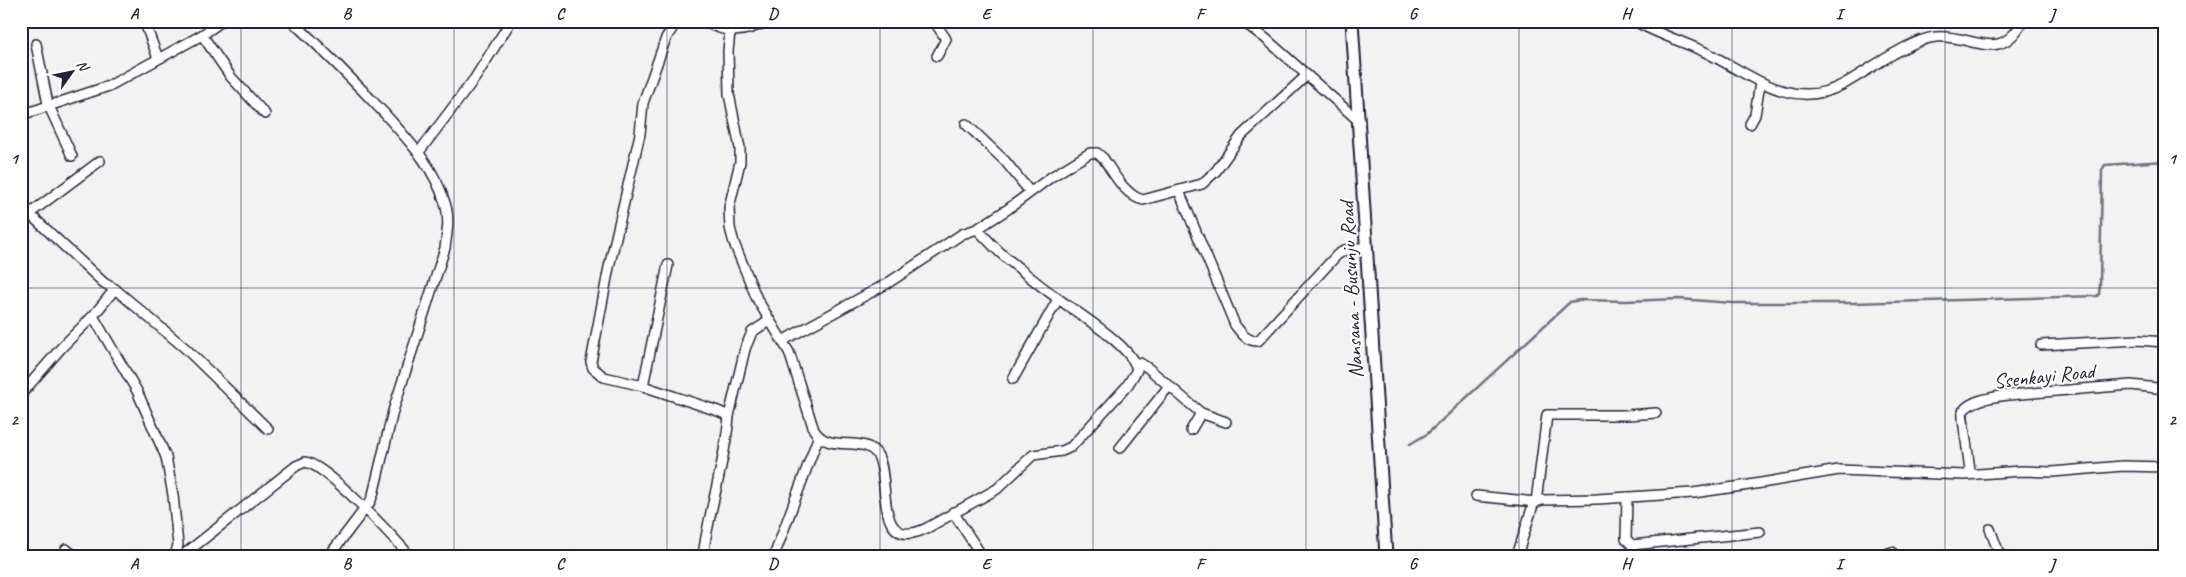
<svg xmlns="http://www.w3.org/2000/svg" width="2186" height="577" font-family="Caveat,sans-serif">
<rect width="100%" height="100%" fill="#f2f2f3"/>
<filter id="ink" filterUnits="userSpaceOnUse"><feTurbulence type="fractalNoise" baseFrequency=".02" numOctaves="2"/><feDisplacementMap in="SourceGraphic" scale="10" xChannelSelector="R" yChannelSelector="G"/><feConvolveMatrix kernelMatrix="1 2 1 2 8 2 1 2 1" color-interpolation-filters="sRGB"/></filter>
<g filter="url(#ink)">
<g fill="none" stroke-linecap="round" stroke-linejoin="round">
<polyline stroke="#727282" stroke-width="2.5" points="1410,444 1427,434 1570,302 1580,300 1626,301 1679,299 1732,303 1853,303 2097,296 2099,294 2100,285 2102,170 2105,165 2165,161"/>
<defs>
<g id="minor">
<polyline points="144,21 158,58"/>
<path d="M292,21C324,51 354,81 384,113C409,141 434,166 445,203C450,218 447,233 445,248L393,411L373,495L370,502L329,556"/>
<path d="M677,21L666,38L643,103L640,134L609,267L591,362L593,368L604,377L643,386L718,411L729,416C725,464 709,509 703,556"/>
<path d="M702,21C728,34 742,34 768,21"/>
<polyline points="934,21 946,39 937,56"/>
<polyline points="1242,21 1265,38 1360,122"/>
<path d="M1635,21C1657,34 1682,41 1705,52C1749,73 1791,112 1842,85C1867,72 1909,39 1936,37C1972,34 1999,65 2023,21"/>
<path d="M730,32L728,51L729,94L740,148V162L729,208L730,228L734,243L757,299L789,352L814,430C829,455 865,433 878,456C891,480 873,554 927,528L997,489L1033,455L1062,451L1071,447L1127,386L1137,370C1133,346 1075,312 1056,297C1040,286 1025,273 1010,261C998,252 988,240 977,229"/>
<polyline points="202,35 231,77 265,114"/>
<polyline points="36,44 48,104 72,156"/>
<polyline points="21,115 109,86 202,35 222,21"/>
<polyline points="966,124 1005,161 1030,192"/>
<polyline points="1750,124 1755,115 1760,83"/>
<polyline points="419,152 475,78 511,21"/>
<path d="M1179,191L1235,325C1242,334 1246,341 1258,341L1337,255L1345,250L1367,247"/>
<polyline points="21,206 104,283 115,289 185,348 268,429"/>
<polyline points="29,214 100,161"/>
<polyline points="115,289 93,316 137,391 166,457 173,495 178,545 175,556"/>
<path d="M784,340L888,283L962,234L977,229L1008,209L1051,177L1090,153H1097L1103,158C1113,172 1125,196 1143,200L1202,184L1216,171L1241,136L1306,76"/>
<polyline points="2041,345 2138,340 2165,342"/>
<polyline points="1135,363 1140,363 1148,368 1201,413 1226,422"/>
<polyline points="1013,379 1058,299"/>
<polyline points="643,386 668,265"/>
<polyline points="21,396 23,392 62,347 93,316"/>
<polyline points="21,400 21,415"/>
<polyline points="729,416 745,349 752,332 769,321"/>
<polyline points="1191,430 1201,413"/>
<polyline points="1120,448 1169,386"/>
<path d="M1970,473C1970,463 1961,414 1963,411C1972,399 1995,397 2008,395L2131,385L2165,389"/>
<polyline points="1476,496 1536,502 1547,415 1627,415 1656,413"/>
<polyline points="1627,497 1626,539 1632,545 1760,532"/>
<polyline points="953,512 982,556"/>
<polyline points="1990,529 2000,556"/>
<polyline points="66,549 75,556"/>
<path d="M182,556L296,466L305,462C327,465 393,537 410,556"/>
<polyline points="774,556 818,438"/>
<polyline points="1517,556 1533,505 1536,502 1542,500 1597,499 1693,493 1749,485 1839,470 1964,475 2021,471 2052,472 2123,466 2165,467"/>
<polyline points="1881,556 1892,552"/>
</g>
<polyline id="major" points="1352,21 1386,556"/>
</defs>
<use href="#minor" stroke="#22223b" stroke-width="12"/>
<use href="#major" stroke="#22223b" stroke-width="15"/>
<use href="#minor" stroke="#fff" stroke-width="9"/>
<use href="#major" stroke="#fff" stroke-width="11"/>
</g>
</g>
<path fill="none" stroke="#22223b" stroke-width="1" stroke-opacity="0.55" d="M241,21V556M454,21V556M667,21V556M880,21V556M1093,21V556M1306,21V556M1519,21V556M1732,21V556M1945,21V556M21,288H2165"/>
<g text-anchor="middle" stroke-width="4" stroke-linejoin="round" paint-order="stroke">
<g font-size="21" fill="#22223b" stroke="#fff">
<text transform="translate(1351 290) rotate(-93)" y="7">Nansana - Busunju Road</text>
<text transform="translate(2044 376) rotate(-6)" y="7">Ssenkayi Road</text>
</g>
</g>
<rect width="2186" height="577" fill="none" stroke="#fff" stroke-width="55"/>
<g transform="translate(72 72) rotate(57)" stroke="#ffffff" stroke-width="4" paint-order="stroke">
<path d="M0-4L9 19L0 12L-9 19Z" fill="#22223b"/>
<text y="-8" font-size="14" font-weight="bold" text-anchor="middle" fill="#22223b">N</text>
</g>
<rect x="28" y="28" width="2130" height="522" fill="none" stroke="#22223b" stroke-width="2"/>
<g font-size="16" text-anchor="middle" font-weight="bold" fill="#22223b">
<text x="134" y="19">A</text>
<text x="347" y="19">B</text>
<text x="560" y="19">C</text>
<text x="773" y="19">D</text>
<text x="986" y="19">E</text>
<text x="1200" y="19">F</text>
<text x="1413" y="19">G</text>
<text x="1626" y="19">H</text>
<text x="1839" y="19">I</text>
<text x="2052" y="19">J</text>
<text x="14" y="164">1</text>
<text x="2172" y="164">1</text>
<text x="14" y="425">2</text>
<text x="2172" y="425">2</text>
<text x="134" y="569">A</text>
<text x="347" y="569">B</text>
<text x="560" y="569">C</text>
<text x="773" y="569">D</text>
<text x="986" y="569">E</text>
<text x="1200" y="569">F</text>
<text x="1413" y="569">G</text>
<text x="1626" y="569">H</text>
<text x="1839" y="569">I</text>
<text x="2052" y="569">J</text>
</g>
</svg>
